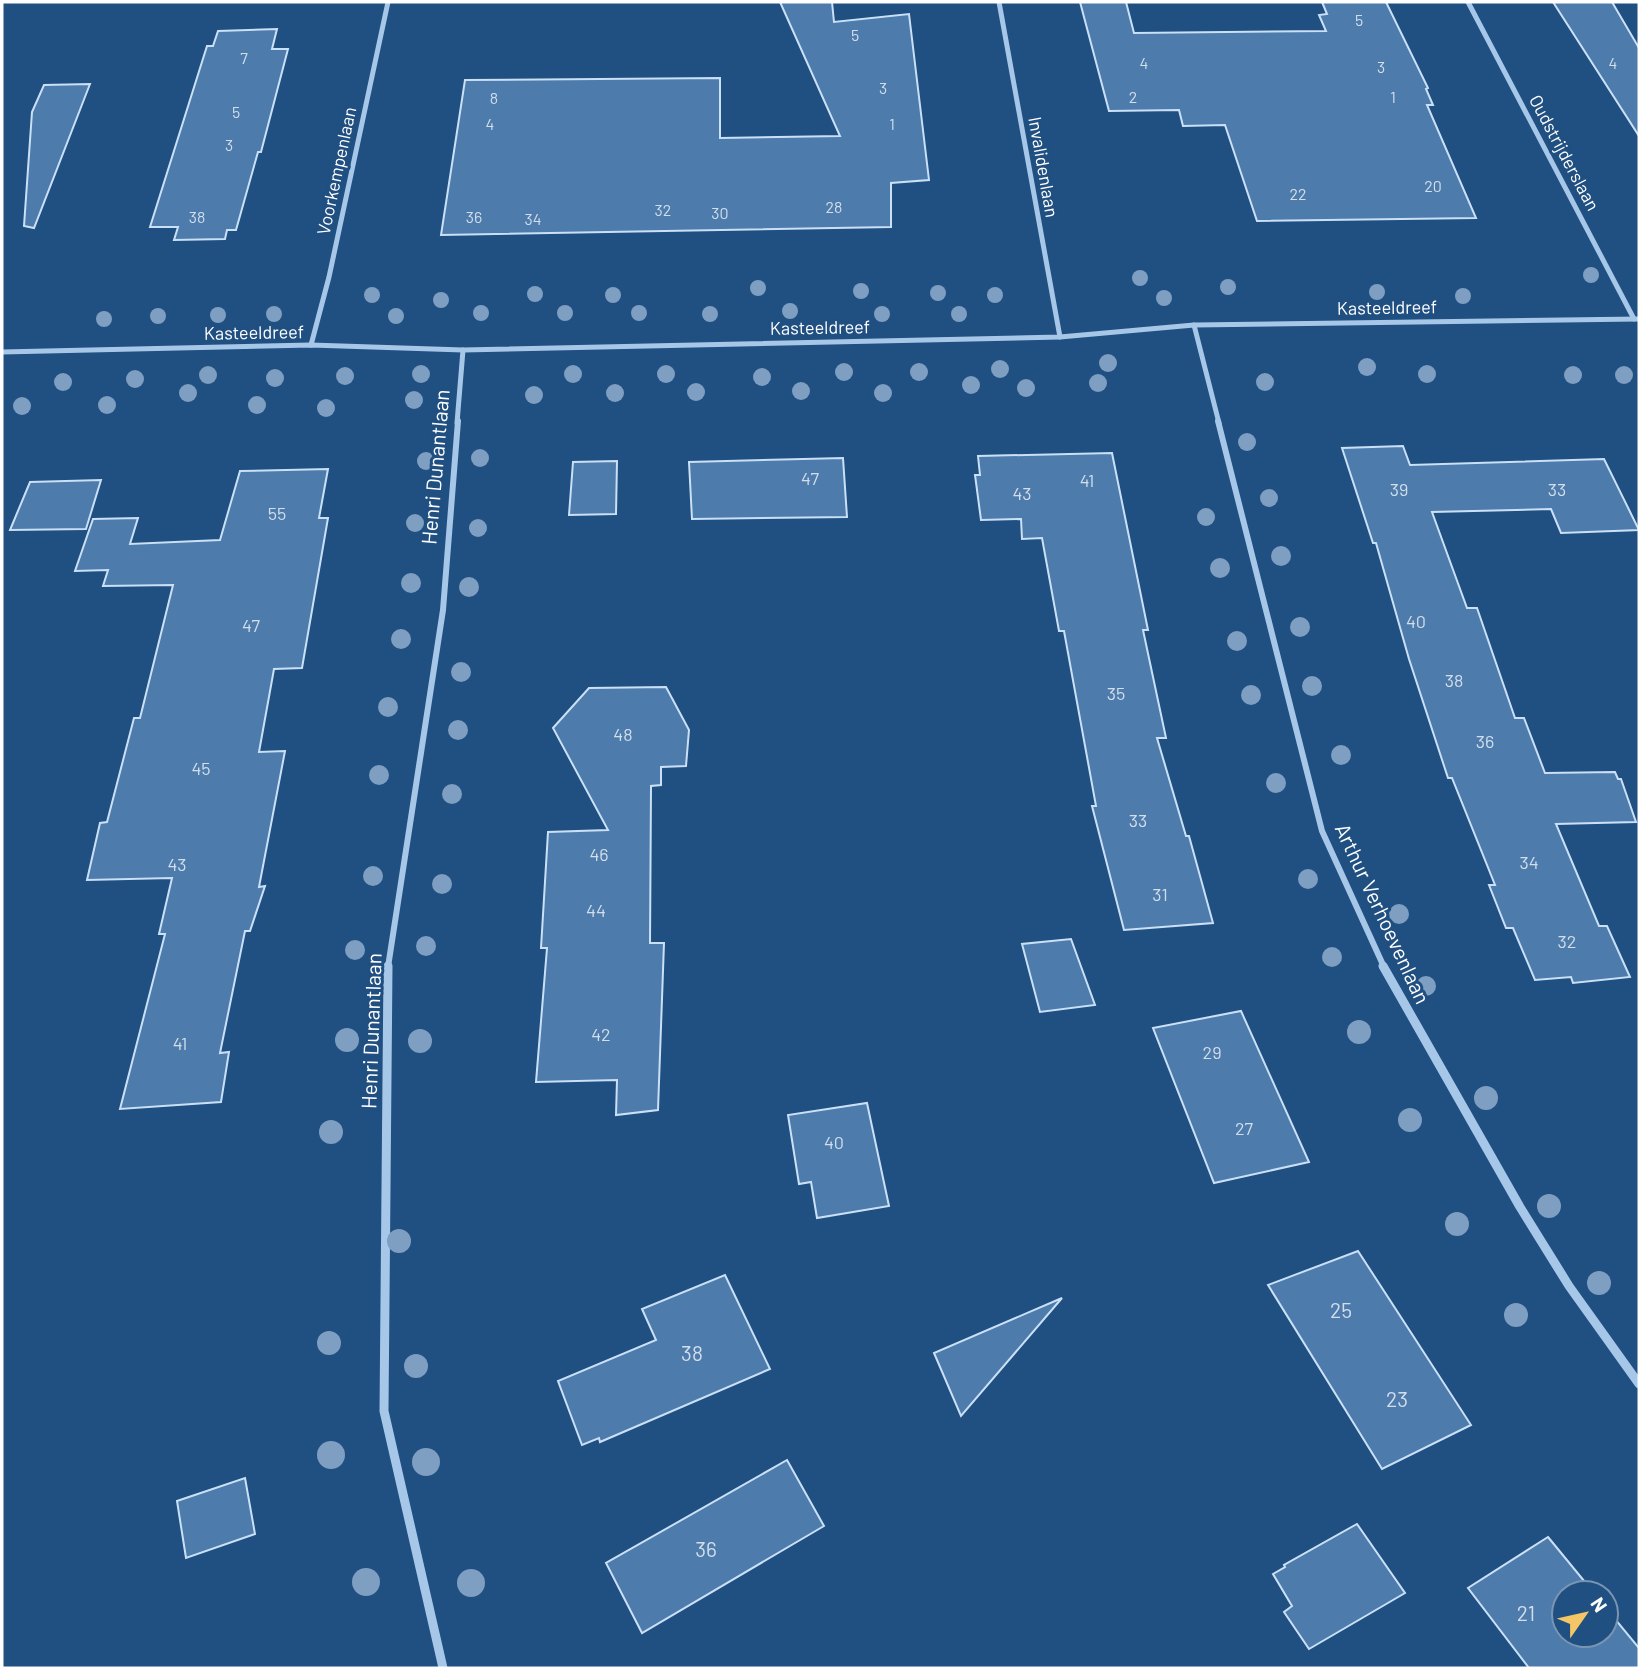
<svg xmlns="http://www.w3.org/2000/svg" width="1641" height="1670" font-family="Barlow,sans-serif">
<rect width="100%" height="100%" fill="#204f81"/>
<g fill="#4d7bac" stroke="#cae0f6" stroke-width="2">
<polygon points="780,2 832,2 834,22 909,14 929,180 891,183 891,227 441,235 465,80 720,78 720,138 840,136"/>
<polygon points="1080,2 1126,2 1134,33 1326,31 1319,15 1327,14 1322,2 1386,2 1428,88 1426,89 1433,105 1427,105 1476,218 1257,221 1225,125 1183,126 1179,110 1109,111"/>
<polygon points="1553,2 1612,2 1639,48 1639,136"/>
<polygon points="277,29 272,49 288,49 261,152 258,152 236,230 227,230 225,239 174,240 178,227 150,227 207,46 213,46 218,31"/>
<polygon points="90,84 34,228 24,226 32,112 44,85"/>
<polygon points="1403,446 1410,465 1604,459 1639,530 1561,533 1551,509 1432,512 1467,608 1477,608 1515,718 1524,718 1545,773 1615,772 1618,779 1621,779 1636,822 1556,824 1599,926 1607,926 1630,977 1573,983 1571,977 1535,980 1513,928 1506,928 1489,885 1495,885 1452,778 1448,778 1409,659 1376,543 1373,543 1342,448"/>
<polygon points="1112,453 1148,630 1143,630 1166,738 1157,738 1186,836 1189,836 1213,923 1124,930 1092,806 1096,806 1064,631 1059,631 1042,538 1022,539 1021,519 981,520 975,475 980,475 978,456"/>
<polygon points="843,458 847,517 692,519 689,462"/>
<polygon points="617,461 616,514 569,515 573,462"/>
<polygon points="328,469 319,518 328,518 302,668 274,669 259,752 285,751 259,887 265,886 250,931 245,931 220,1053 229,1052 221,1102 120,1109 165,934 159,934 172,878 87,880 100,823 107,822 134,718 140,718 173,585 103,586 108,570 75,571 93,519 138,518 130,544 220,540 240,471"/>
<polygon points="101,480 86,529 10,530 30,482"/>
<polygon points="666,687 689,730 686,766 661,767 661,785 651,786 650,943 664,943 658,1110 616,1115 617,1080 536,1082 547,948 541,948 548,832 608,830 553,728 589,688"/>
<polygon points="1071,939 1095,1005 1040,1012 1022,944"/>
<polygon points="1241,1011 1309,1162 1214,1183 1153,1028"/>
<polygon points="867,1103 889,1206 817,1218 811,1182 799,1184 788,1115"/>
<polygon points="1358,1251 1471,1425 1382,1469 1268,1285"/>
<polygon points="725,1275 770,1369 600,1442 599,1438 582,1445 558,1381 656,1340 642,1309"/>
<polygon points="1062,1298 961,1416 934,1353"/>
<polygon points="787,1460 824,1526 642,1633 606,1563"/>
<polygon points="245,1478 255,1534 186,1558 177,1501"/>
<polygon points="1357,1524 1405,1593 1309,1649 1284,1612 1292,1606 1273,1574 1285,1567 1284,1565"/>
<polygon points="1548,1537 1594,1593 1564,1593 1564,1635 1606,1635 1606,1608 1639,1648 1639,1668 1529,1668 1468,1588"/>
</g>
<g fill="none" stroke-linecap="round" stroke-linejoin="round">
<g stroke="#a6c7e8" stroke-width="5">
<polyline points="999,2 1060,337"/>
<polyline points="1468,2 1634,319"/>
<polyline points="1194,325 1219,423"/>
<polyline points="311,345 329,277 388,2"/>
<polyline points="2,352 311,345 463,350 1060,337 1194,325 1639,319"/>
<polyline points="457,423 463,350"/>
</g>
<g stroke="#a6c7e8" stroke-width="6">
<polyline points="1218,421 1322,831 1384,967"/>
<polyline points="388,967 443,610 458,421"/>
</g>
<g stroke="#a6c7e8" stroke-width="9">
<polyline points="388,966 384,1411 443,1668"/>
<polyline points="1383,966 1520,1207 1569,1286 1639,1384"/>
</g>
</g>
<g fill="#7e9fc1">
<circle cx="1591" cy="275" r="8"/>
<circle cx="1140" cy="278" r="8"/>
<circle cx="1228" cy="287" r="8"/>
<circle cx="758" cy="288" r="8"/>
<circle cx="861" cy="291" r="8"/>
<circle cx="1377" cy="292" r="8"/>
<circle cx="938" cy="293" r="8"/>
<circle cx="535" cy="294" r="8"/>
<circle cx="372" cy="295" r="8"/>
<circle cx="613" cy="295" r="8"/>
<circle cx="995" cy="295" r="8"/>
<circle cx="1463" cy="296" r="8"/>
<circle cx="1164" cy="298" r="8"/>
<circle cx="441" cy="300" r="8"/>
<circle cx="790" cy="311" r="8"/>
<circle cx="481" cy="313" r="8"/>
<circle cx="565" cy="313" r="8"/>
<circle cx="639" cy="313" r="8"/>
<circle cx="274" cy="314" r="8"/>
<circle cx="710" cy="314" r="8"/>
<circle cx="882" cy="314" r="8"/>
<circle cx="959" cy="314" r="8"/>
<circle cx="218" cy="315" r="8"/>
<circle cx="158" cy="316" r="8"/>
<circle cx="396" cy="316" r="8"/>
<circle cx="104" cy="319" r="8"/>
<circle cx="1108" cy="363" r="9"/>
<circle cx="1367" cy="367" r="9"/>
<circle cx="1000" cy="369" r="9"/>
<circle cx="844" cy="372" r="9"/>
<circle cx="919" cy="372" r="9"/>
<circle cx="421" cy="374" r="9"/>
<circle cx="573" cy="374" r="9"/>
<circle cx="666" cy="374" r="9"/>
<circle cx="1427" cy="374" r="9"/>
<circle cx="208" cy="375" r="9"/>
<circle cx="1573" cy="375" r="9"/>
<circle cx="1624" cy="375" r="9"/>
<circle cx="345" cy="376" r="9"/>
<circle cx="762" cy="377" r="9"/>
<circle cx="275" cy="378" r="9"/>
<circle cx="135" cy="379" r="9"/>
<circle cx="63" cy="382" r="9"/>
<circle cx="1265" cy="382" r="9"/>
<circle cx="1098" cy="383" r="9"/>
<circle cx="971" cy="385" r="9"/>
<circle cx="1026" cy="388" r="9"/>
<circle cx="801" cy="391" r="9"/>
<circle cx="696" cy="392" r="9"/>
<circle cx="188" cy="393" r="9"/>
<circle cx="615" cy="393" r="9"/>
<circle cx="883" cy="393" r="9"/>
<circle cx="534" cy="395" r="9"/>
<circle cx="414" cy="400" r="9"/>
<circle cx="107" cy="405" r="9"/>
<circle cx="257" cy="405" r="9"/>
<circle cx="22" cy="406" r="9"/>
<circle cx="326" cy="408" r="9"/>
<circle cx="1247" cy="442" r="9"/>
<circle cx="480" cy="458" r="9"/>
<circle cx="426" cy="461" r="9"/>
<circle cx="1269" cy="498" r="9"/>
<circle cx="1206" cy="517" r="9"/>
<circle cx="415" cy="523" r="9"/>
<circle cx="478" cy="528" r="9"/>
<circle cx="1281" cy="556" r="10"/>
<circle cx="1220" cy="568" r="10"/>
<circle cx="411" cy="583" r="10"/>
<circle cx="469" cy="587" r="10"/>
<circle cx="1300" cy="627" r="10"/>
<circle cx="401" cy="639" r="10"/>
<circle cx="1237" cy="641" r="10"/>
<circle cx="461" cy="672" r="10"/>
<circle cx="1312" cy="686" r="10"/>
<circle cx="1251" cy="695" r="10"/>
<circle cx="388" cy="707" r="10"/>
<circle cx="458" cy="730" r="10"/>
<circle cx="1341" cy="755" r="10"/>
<circle cx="379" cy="775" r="10"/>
<circle cx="1276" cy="783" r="10"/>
<circle cx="452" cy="794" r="10"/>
<circle cx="373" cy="876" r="10"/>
<circle cx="1308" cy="879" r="10"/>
<circle cx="442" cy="884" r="10"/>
<circle cx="1399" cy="914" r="10"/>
<circle cx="426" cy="946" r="10"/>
<circle cx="355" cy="950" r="10"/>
<circle cx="1332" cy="957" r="10"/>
<circle cx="1426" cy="986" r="10"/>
<circle cx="1359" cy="1032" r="12"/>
<circle cx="347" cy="1040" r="12"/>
<circle cx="420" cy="1041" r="12"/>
<circle cx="1486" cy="1098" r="12"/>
<circle cx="1410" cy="1120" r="12"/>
<circle cx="331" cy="1132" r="12"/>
<circle cx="1549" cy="1206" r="12"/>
<circle cx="1457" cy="1224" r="12"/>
<circle cx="399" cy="1241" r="12"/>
<circle cx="1599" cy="1283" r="12"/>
<circle cx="1516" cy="1315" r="12"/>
<circle cx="329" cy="1343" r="12"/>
<circle cx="416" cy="1366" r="12"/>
<circle cx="331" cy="1455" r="14"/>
<circle cx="426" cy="1462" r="14"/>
<circle cx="366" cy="1582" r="14"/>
<circle cx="471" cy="1583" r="14"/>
</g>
<g text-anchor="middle" stroke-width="6" stroke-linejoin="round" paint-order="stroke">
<g font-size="16" fill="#d2deea">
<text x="1359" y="26">5</text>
<text x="855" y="41">5</text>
<text x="244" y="64">7</text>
<text x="1144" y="69">4</text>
<text x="1613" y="69">4</text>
<text x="1381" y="73">3</text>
<text x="883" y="94">3</text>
<text x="1133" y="103">2</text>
<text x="1393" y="103">1</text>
<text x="494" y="104">8</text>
<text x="236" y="118">5</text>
<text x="490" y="130">4</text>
<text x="892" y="130">1</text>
<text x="229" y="151">3</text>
<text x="1433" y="192">20</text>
<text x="1298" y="200">22</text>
<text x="834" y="213">28</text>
<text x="663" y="216">32</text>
<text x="720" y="219">30</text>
<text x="197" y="223">38</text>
<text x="474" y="223">36</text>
<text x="533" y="225">34</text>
</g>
<g font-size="18" fill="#fff" stroke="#204f81">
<text transform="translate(1564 153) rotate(62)" y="6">Oudstrijderslaan</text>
<text transform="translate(1043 167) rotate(80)" y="6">Invalidenlaan</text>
<text transform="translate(337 171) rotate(-78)" y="6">Voorkempenlaan</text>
<text transform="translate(1387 308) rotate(-1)" y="6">Kasteeldreef</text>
<text transform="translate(820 328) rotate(-1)" y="6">Kasteeldreef</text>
<text transform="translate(254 333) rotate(-1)" y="6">Kasteeldreef</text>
</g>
<g font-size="18" fill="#d2deea">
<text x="810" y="485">47</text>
<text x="1087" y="487">41</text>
<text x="1399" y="496">39</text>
<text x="1557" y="496">33</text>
<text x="1022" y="500">43</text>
<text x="277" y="520">55</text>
<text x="1416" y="628">40</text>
<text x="251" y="632">47</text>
<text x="1454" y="687">38</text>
<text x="1116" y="700">35</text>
<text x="623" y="741">48</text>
<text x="1485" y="748">36</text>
<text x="201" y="775">45</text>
<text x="1138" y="827">33</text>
<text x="599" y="861">46</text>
<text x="1529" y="869">34</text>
<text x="177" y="871">43</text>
<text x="1160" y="901">31</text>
<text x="596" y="917">44</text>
<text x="1567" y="948">32</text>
<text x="601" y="1041">42</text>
<text x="180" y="1050">41</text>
<text x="1212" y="1059">29</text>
<text x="1244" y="1135">27</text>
<text x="834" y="1149">40</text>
</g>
<g font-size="21" fill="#fff" stroke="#204f81">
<text transform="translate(436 467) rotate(-85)" y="7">Henri Dunantlaan</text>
<text transform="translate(1382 914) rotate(65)" y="7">Arthur Verhoevenlaan</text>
<text transform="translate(372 1031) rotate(-88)" y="7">Henri Dunantlaan</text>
</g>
<g font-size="21" fill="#d2deea">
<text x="1341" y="1318">25</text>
<text x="692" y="1361">38</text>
<text x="1397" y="1407">23</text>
<text x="706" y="1557">36</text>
<text x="1526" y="1621">21</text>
</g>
</g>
<rect width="1641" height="1670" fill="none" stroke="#ffffff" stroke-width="7"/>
<g transform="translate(1585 1614) rotate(56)"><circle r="33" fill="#204f81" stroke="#7995b3" stroke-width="2"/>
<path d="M0-5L12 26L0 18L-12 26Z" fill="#f5c666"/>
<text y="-10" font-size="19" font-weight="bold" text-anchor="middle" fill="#ffffff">N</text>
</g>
</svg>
